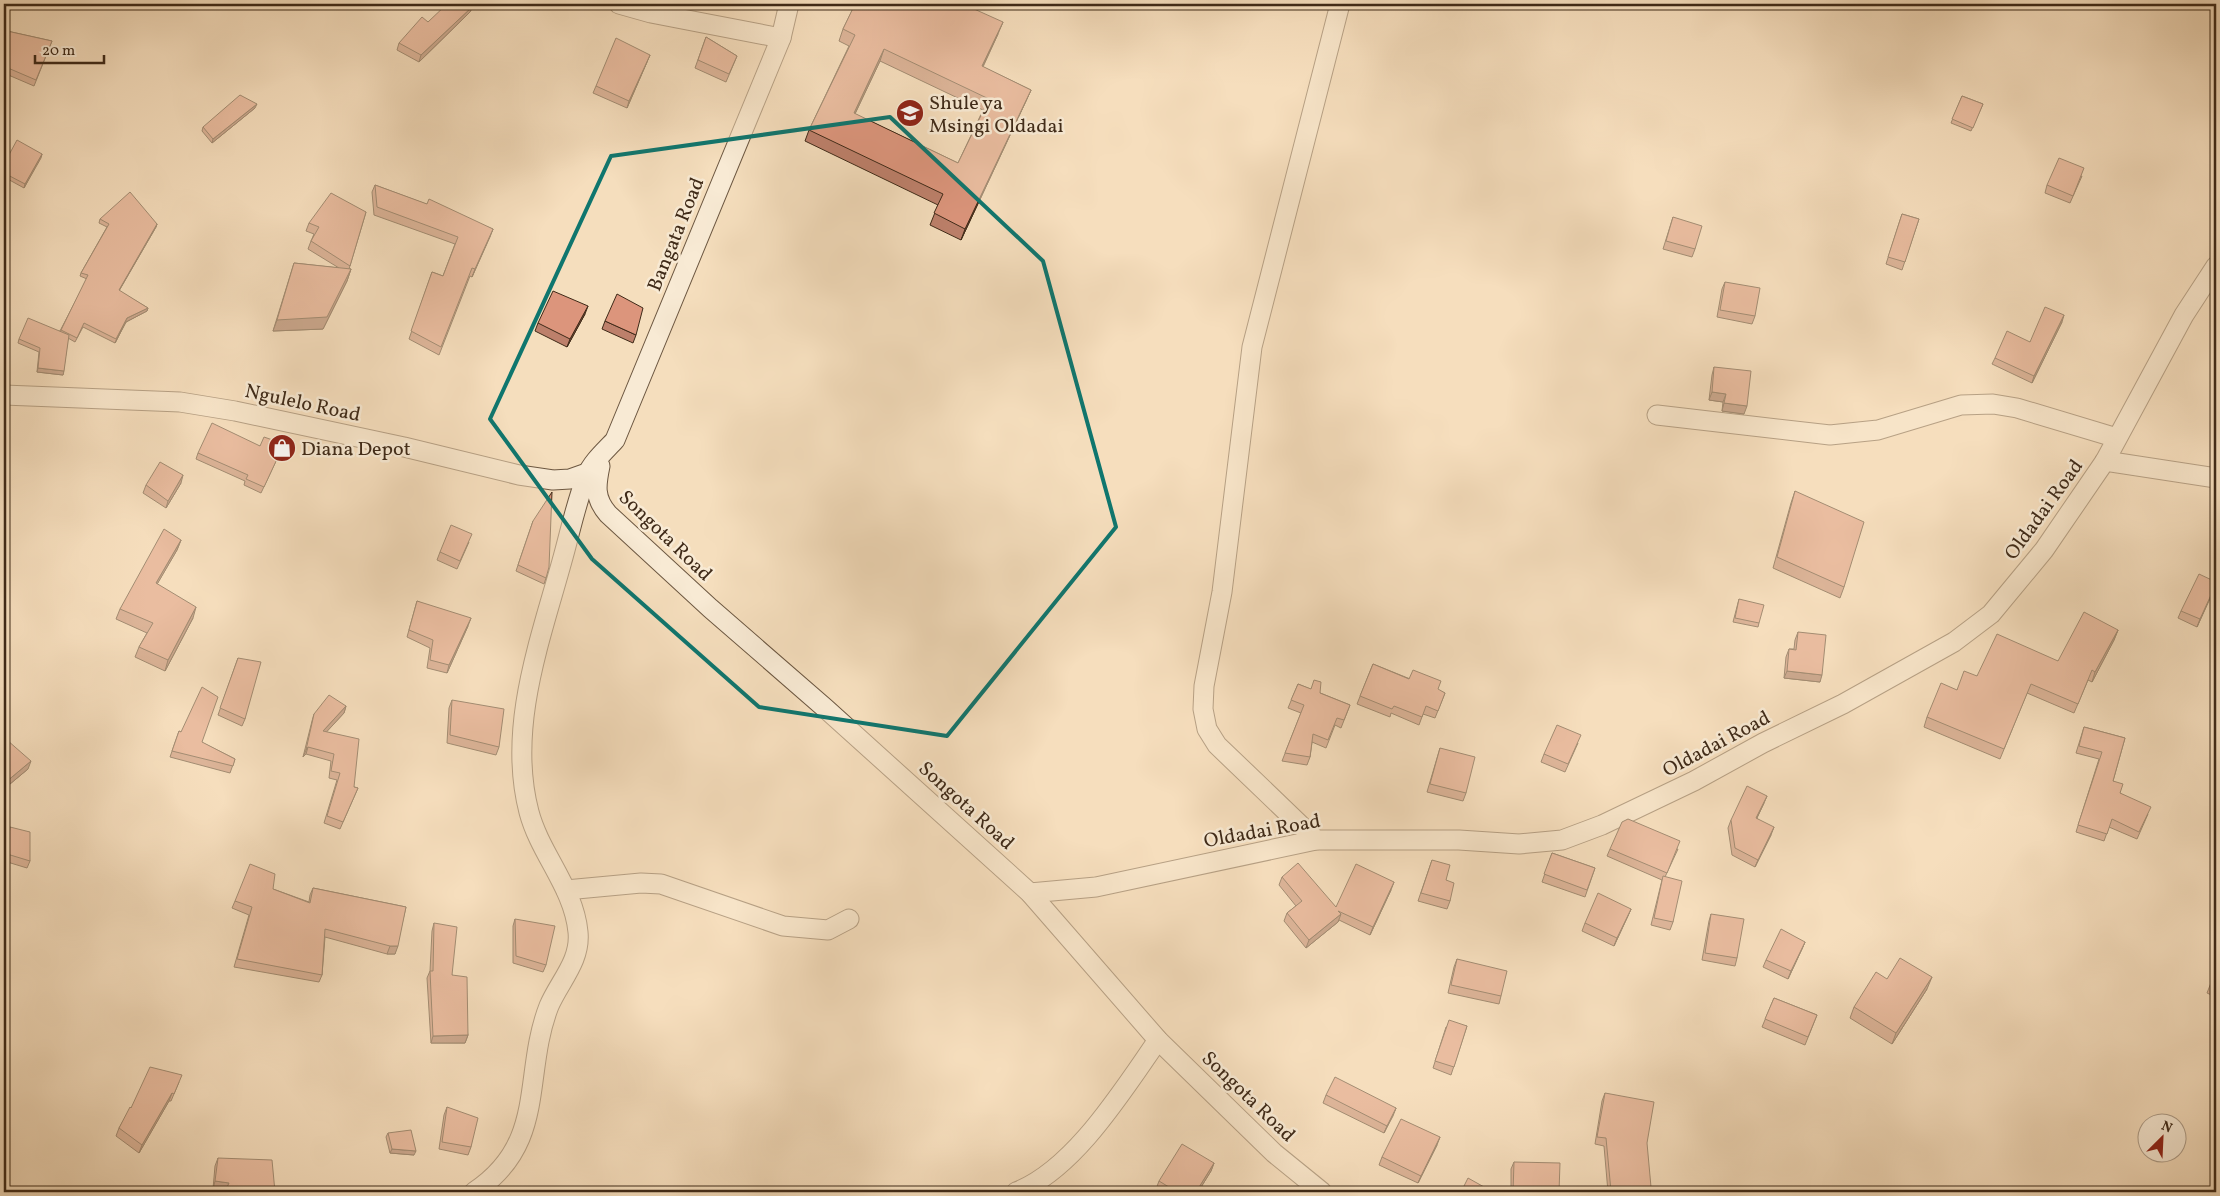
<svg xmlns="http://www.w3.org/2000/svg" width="2220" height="1196" font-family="Vollkorn,serif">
<rect width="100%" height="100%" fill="#f5debd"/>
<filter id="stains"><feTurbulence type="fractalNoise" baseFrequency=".004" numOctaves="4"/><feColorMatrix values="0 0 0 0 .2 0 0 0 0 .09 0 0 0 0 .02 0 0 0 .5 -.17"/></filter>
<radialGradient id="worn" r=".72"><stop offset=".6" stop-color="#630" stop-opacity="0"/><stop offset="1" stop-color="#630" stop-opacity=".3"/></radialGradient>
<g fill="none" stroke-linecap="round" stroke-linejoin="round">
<defs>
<g id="minor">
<polyline points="619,4 651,13 781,38"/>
<polyline points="4,395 180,402 235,411 404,447 519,475 553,480 570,479 587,473"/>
<polyline points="1657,415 1830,435 1878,430 1961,405 1993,404 2017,408 2117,438"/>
<polyline points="2105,461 2216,478"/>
<path d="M600,466C596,485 594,498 608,514L710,608L825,708L1030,893L1158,1040L1274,1153L1322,1192"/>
<polyline points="1316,840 1217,745 1207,729 1203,709 1204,686 1222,592 1252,347 1340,4"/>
<polyline points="566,890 641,883 661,884 783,926 828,930 849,919"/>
<polyline points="1030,893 1096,887 1316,840 1459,840 1519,844 1562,840 1602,825 1694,781 1763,743 1843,704 1954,642 1991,614 2044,550 2105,461 2184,315 2216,266"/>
<path d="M474,1192C548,1143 522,1075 549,1006C559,982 581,961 578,932C574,888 540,854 529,812C507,728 540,641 562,561C570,533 576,502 587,475C592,462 606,450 615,440L781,38L789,4"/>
<path d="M1016,1192C1074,1170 1123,1090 1158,1040"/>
</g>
</defs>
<use href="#minor" stroke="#6c5741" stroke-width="21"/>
<use href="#minor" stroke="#f8ead4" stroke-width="19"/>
</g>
<g fill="#bd806b" stroke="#3f2a18" fill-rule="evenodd">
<path d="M848,4H963L998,34L983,67L1031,90L1026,101L961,240L930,225L938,205L805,141L809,130L849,46L839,41L843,29L854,7ZM880,61L983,110L958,163L855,114Z"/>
<polygon points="1890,4 1913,4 1911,8"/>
<polygon points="473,6 470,12 419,62 397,50 399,43 428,22"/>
<polygon points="7,31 52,41 34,86 6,74"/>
<polygon points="706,37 737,56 726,82 695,68"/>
<polygon points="647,62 627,108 593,93 596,86"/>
<polygon points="1962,96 1983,104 1971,131 1951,123"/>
<polygon points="255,108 212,143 202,131 203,127"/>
<polygon points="42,154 24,188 4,177 4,164"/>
<polygon points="2082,176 2070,203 2045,193 2047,185"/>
<polygon points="375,185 493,229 472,277 470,276 439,355 409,339 432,272 443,276 455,244 374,215 372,192"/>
<polygon points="366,212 349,269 351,269 347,281 323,329 273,331 294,263 339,268 308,249 311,241 314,234 306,231 309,223"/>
<polygon points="1902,214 1919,219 1902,270 1886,264"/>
<polygon points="1673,217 1695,249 1692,257 1663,249"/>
<polygon points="100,219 157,224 156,227 119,291 148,308 147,311 126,322 115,343 83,327 75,342 68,338 63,375 37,372 39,352 18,343 19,339 60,331 87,279 80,276 81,273 107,227 99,223"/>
<polygon points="1725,282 1755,316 1752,324 1717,317 1722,289"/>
<polygon points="585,314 567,347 535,331 538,323"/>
<polygon points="605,321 636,335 633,343 602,329"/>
<polygon points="2062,322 2032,383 1992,364 1995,358 2030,342"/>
<polygon points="1714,367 1744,414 1722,411 1723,402 1709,400 1712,375"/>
<polygon points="284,444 261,493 244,485 245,481 196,459 198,453 260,446"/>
<polygon points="181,483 166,508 143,493 146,485"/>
<polygon points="1795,491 1844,587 1840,598 1773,568 1791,503"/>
<polygon points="533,521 546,578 544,584 516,571"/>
<polygon points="181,540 177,550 157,584 193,618 165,671 135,657 139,647 147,633 116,619 120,609"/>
<polygon points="469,542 457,569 437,560 440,552"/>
<polygon points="2216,584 2197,627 2178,618 2181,611"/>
<polygon points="1739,599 1759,623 1758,627 1733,622"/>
<polygon points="417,601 468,626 447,673 427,668 430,648 407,637"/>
<polygon points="2118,630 2114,640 2092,682 2088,680 2074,713 2027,693 2000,759 1924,727 1927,717 1957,690 1977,676 2058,661"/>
<polygon points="1798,632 1820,682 1784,678 1786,657 1789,649 1794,649 1795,640"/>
<polygon points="238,658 245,719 242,726 218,715"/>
<polygon points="1373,664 1445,693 1435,718 1423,714 1419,725 1391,713 1390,717 1357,704"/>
<polygon points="1298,684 1350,705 1341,728 1335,725 1326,748 1312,742 1310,757 1307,765 1282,761 1301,713 1288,708"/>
<polygon points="452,700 499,747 496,755 447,743 449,708"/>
<polygon points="346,706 344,713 326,732 354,787 358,788 340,829 324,823 337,780 329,778 331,761 306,754 303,757 312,721 314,714"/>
<polygon points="2084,727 2125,738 2113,781 2120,793 2148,814 2137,839 2109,827 2104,841 2076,832 2099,759 2076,753"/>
<polygon points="179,731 235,759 230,773 170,757"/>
<polygon points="4,743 28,769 4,789"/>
<polygon points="1578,743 1565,772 1541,762 1544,754"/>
<polygon points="1440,748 1466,793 1463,801 1427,792"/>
<polygon points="1764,803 1757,818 1771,835 1755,867 1732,855 1728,828 1731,820"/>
<polygon points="10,827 30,861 27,868 4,861 7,835"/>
<polygon points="1610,849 1678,849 1665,877 1673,922 1670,930 1651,925 1662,880 1607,856"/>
<polygon points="1552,853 1595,868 1585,897 1542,882"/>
<polygon points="1432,860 1446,880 1450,901 1447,909 1418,901"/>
<polygon points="1282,877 1336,907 1391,890 1370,935 1339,920 1338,922 1306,948 1284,921 1287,913 1296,906 1279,885"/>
<polygon points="313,888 406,907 395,954 387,954 325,937 322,975 319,982 234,967 249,915 232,908 235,901 273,889 309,902 310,895"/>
<polygon points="1631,909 1614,946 1582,931 1585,923"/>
<polygon points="1711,914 1737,958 1735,966 1702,960 1709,921"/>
<polygon points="515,919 546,965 543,972 513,963 513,926"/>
<polygon points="434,923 452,975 468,1035 465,1043 431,1043 427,978 430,971 432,931"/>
<polygon points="1805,942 1802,949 1788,979 1763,967 1766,960"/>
<polygon points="1457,959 1501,996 1499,1004 1448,993 1454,967"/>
<polygon points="2216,970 2216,997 2207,993"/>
<polygon points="1887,979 1927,989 1892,1044 1850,1018 1854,1007"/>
<polygon points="1774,998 1817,1015 1805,1045 1762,1027"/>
<polygon points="1467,1026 1451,1075 1433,1068 1446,1027"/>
<polygon points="179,1082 171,1101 169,1101 139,1153 116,1136 119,1128 131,1108"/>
<polygon points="1605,1093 1649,1192 1608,1192 1604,1146 1595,1144 1602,1101"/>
<polygon points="1326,1095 1396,1108 1384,1133 1323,1103"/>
<polygon points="447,1107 471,1147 468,1155 439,1149 444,1115"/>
<polygon points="388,1133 414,1155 390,1153 386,1137"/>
<polygon points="1437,1145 1418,1183 1379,1165 1382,1157"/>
<polygon points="218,1158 226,1190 213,1189 215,1166"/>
<polygon points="1514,1162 1559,1192 1511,1192 1511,1169"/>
<polygon points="1214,1163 1211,1171 1198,1192 1162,1192 1156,1189 1159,1181"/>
</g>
<g fill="#9a6857" stroke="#3f2a18">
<polygon points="473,6 470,12 419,62 421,55"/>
<polygon points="1003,22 998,34 977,78 982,66"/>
<polygon points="884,49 880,61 850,124 854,113"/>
<polygon points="650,55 647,62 627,108 629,101"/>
<polygon points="4,68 8,68 6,74 4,74"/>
<polygon points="1031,90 1026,101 961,240 965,229"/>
<polygon points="257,104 255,108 212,143 213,139"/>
<polygon points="42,154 41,158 24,188 25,184"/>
<polygon points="157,224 156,227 117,294 119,290"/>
<polygon points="493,229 490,237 472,277 475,269"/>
<polygon points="351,269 347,281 323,329 273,331 277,320"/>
<polygon points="588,306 585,314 567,347 570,339"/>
<polygon points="148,308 147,311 126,322 115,343 127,318"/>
<polygon points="2064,315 2062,322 2032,383 2034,376"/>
<polygon points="38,368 64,371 63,375 37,372"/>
<polygon points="1712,392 1726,394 1723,402 1709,400"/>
<polygon points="1724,403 1747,406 1744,414 1722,411"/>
<polygon points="183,475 181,483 166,508 168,501"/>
<polygon points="181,540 177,550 152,593 156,583"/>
<polygon points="2216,584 2214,590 2197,627 2200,619"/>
<polygon points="196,607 193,618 165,671 168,660"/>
<polygon points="471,618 468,626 447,673 449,665"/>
<polygon points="2118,630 2114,640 2092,682 2095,672"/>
<polygon points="1787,671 1822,675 1820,682 1784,678"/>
<polygon points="346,706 344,713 321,738 323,731"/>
<polygon points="308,747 306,754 303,757 306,750"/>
<polygon points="31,761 28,769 4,789 6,782"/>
<polygon points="1767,796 1764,803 1753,826 1756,818"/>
<polygon points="1774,827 1771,835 1755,867 1758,860"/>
<polygon points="1394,882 1391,890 1370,935 1373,927"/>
<polygon points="1631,909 1628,916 1614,946 1617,938"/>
<polygon points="1341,914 1338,922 1306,948 1309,940"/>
<polygon points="1805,942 1802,949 1788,979 1791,971"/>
<polygon points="390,946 398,946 395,954 387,954"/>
<polygon points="1932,977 1927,989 1892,1044 1896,1033"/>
<polygon points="468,1035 465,1043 431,1043 433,1036"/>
<polygon points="172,1093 169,1101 139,1153 142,1145"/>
<polygon points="1396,1108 1393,1116 1384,1133 1387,1126"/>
<polygon points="1440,1137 1437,1145 1418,1183 1421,1176"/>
<polygon points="392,1149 416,1151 414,1155 390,1153"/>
<polygon points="1214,1163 1211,1171 1198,1192 1196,1192"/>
<polygon points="215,1181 229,1183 226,1190 213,1189"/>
<polygon points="1651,1187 1649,1192 1611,1192 1611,1191"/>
</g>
<g fill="#dc957c" stroke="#3f2a18" fill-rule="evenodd">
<polygon points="447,4 470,4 473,6 421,55 399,43 422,17 428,22"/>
<path d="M855,4H963L1003,22L982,66L1031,90L965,229L934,213L943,194L809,130L855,35L843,29ZM884,49L989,99L958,163L854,113Z"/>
<polygon points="4,25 8,25 7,31 52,41 36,80 8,68 4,68"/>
<polygon points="706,37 737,56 729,74 698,60"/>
<polygon points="616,38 650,55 629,101 596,86"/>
<polygon points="240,95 257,104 213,139 203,127"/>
<polygon points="1962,96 1983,104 1973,128 1952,119"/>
<polygon points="17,140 42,154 25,184 4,173 4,164"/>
<polygon points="2059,158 2084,168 2073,196 2047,185"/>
<polygon points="375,185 427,204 429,199 493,229 475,269 472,268 441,347 411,331 432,272 443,276 458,237 377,207"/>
<polygon points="130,192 157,224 119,290 148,308 127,318 116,339 84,323 77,338 61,330 88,275 81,273 109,224 100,219"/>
<polygon points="331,193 366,212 350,266 311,241 319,227 309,223"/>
<polygon points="1902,214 1919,219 1905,262 1888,257"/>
<polygon points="1673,217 1702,226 1695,249 1666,241"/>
<polygon points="294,263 351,269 327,317 277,320"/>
<polygon points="1725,282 1760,288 1755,316 1720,310"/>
<polygon points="553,291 588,306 570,339 538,323"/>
<polygon points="617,294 643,308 636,335 605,321"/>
<polygon points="2045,307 2064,315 2034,376 1995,358 2007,331 2030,342"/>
<polygon points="28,318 69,335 64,371 38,368 40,348 19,339"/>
<polygon points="1714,367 1751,371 1747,406 1724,403 1726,394 1712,392"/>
<polygon points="212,423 260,446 264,437 284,444 264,487 246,479 248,475 198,453"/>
<polygon points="160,462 183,475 168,501 146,485"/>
<polygon points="1795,491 1864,522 1844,587 1777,557"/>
<polygon points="552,492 549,567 546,578 518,565 533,521"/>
<polygon points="451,525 472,534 460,561 440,552"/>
<polygon points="164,529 181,540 156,583 196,607 168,660 139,647 153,623 120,609"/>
<polygon points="2199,574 2216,582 2216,584 2200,619 2181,611"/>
<polygon points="1739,599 1764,605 1759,623 1735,618"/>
<polygon points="417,601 471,618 449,665 430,660 433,640 409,630"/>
<polygon points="2084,612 2118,630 2095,672 2092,670 2078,704 2031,684 2004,749 1927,717 1941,683 1957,690 1964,671 1977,676 1997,634 2058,661"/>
<polygon points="1798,632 1826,635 1822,675 1787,671 1789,649 1796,650"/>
<polygon points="238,658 261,662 245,719 220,708"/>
<polygon points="1373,664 1409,679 1413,670 1441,681 1438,689 1445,693 1438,711 1426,706 1422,717 1394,706 1392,709 1360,696"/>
<polygon points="1314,680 1321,682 1320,693 1350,705 1344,720 1337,718 1328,740 1313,734 1310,757 1285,753 1304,705 1291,700 1298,684 1311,689"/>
<polygon points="202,687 218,697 202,742 235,759 233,766 172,751 179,731 181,732"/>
<polygon points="329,695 346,706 323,731 359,739 354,787 358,788 343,822 327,816 340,773 331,771 334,754 308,747 306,750 314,714"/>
<polygon points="452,700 504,709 499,747 450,735"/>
<polygon points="1557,725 1581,735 1568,764 1544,754"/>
<polygon points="2084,727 2125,738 2113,781 2123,784 2120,793 2151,807 2139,832 2112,819 2107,834 2078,825 2102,752 2079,746"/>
<polygon points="7,740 31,761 6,782 4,780 4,743"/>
<polygon points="1440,748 1475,757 1466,793 1430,784"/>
<polygon points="1747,786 1767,796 1756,818 1774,827 1758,860 1735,848 1731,820"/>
<polygon points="1628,819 1680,841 1667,873 1610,849 1622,822"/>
<polygon points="10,827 30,832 30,861 7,854"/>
<polygon points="1552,853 1595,868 1587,890 1544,874"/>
<polygon points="1432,860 1450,865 1446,880 1454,883 1450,901 1421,893"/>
<polygon points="1298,863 1336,907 1356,864 1394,882 1373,927 1338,911 1341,914 1309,940 1287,913 1302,901 1282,877"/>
<polygon points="250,864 275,874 273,889 310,903 313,888 406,907 398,946 390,946 325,929 322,975 237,959 252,907 235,901"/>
<polygon points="1663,876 1682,881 1673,922 1654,918"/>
<polygon points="1598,893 1631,909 1617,938 1585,923"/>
<polygon points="1711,914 1744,919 1737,958 1705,953"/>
<polygon points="515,919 555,926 546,965 516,956"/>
<polygon points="434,923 457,927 452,975 467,977 468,1035 433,1036 430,971 433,971"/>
<polygon points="1781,929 1805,942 1791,971 1766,960"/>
<polygon points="1900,958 1932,977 1896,1033 1854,1007 1876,972 1887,979"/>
<polygon points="1457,959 1507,971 1501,996 1451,985"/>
<polygon points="2216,970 2216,984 2211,982"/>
<polygon points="1774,998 1817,1015 1808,1037 1765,1019"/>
<polygon points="1449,1020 1467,1026 1454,1067 1435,1061"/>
<polygon points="150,1067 182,1075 174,1094 172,1093 142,1145 119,1128 130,1107 131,1108"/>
<polygon points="1335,1077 1396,1108 1387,1126 1326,1095"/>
<polygon points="1605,1093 1654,1102 1647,1143 1651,1187 1611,1191 1606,1138 1597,1137"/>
<polygon points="447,1107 478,1118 471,1147 442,1142"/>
<polygon points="1401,1119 1440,1137 1421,1176 1382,1157"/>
<polygon points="411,1130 416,1151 392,1149 388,1133"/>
<polygon points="1182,1144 1214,1163 1196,1192 1177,1192 1159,1181"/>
<polygon points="218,1158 272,1160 275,1192 225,1192 229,1183 215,1181"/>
<polygon points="1514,1162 1560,1163 1559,1192 1513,1192"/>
<polygon points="1468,1178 1493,1192 1461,1192"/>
</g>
<path d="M0 0H2220V1196H0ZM890,117L1043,261L1116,527L947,736L759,707L592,559L490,419L611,156Z" fill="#f5debd" fill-opacity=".55" fill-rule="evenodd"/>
<path fill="none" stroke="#0f766e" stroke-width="4" stroke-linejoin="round" d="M890,117L1043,261L1116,527L947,736L759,707L592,559L490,419L611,156Z"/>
<defs>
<symbol id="school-disc" viewBox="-11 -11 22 22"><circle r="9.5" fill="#8f2418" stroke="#f8ead4"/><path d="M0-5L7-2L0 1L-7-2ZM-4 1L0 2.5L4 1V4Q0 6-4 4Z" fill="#fff"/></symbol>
<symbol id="shop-disc" viewBox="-11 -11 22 22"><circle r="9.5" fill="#8f2418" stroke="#f8ead4"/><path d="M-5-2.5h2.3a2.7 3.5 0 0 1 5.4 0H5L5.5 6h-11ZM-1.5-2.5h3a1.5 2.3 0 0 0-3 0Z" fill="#fff"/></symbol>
</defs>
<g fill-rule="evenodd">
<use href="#school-disc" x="894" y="97" width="32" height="32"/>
<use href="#shop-disc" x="266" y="432" width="32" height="32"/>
</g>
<g text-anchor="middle" stroke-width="5" stroke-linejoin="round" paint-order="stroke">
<g font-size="20" fill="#3f2a18" stroke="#f8ead4" text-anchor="start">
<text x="929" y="109">Shule ya<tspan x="929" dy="23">Msingi Oldadai</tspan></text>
<text x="301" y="455">Diana Depot</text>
</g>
<g font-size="20" fill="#3f2a18" stroke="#f8ead4">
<text transform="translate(675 234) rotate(-68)" y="7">Bangata Road</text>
<text transform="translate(303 402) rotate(12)" y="7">Ngulelo Road</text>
<text transform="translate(2043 509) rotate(-54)" y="7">Oldadai Road</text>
<text transform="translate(666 535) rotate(44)" y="7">Songota Road</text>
<text transform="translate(1716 743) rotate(-28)" y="7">Oldadai Road</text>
<text transform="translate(967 805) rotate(42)" y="7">Songota Road</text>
<text transform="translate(1262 830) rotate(-10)" y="7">Oldadai Road</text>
<text transform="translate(1249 1096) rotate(44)" y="7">Songota Road</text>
</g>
</g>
<rect width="2220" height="1196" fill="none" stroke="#f5debd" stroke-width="20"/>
<rect x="5" y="5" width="2210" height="1186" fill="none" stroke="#3f2a18" stroke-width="2.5"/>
<rect x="10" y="10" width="2200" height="1176" fill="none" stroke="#3f2a18"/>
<g transform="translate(2162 1138) rotate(24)"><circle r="24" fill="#f8ead4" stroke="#ae9d89"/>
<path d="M0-4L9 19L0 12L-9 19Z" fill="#8f2418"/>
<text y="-8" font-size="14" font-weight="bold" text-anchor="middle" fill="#3f2a18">N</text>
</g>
<path d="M35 55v8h69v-8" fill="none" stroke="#3f2a18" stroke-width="2.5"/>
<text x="42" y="55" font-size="15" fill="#3f2a18" stroke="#f8ead4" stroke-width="4" paint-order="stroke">20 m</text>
<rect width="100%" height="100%" filter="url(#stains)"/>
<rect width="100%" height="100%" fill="url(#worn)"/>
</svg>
